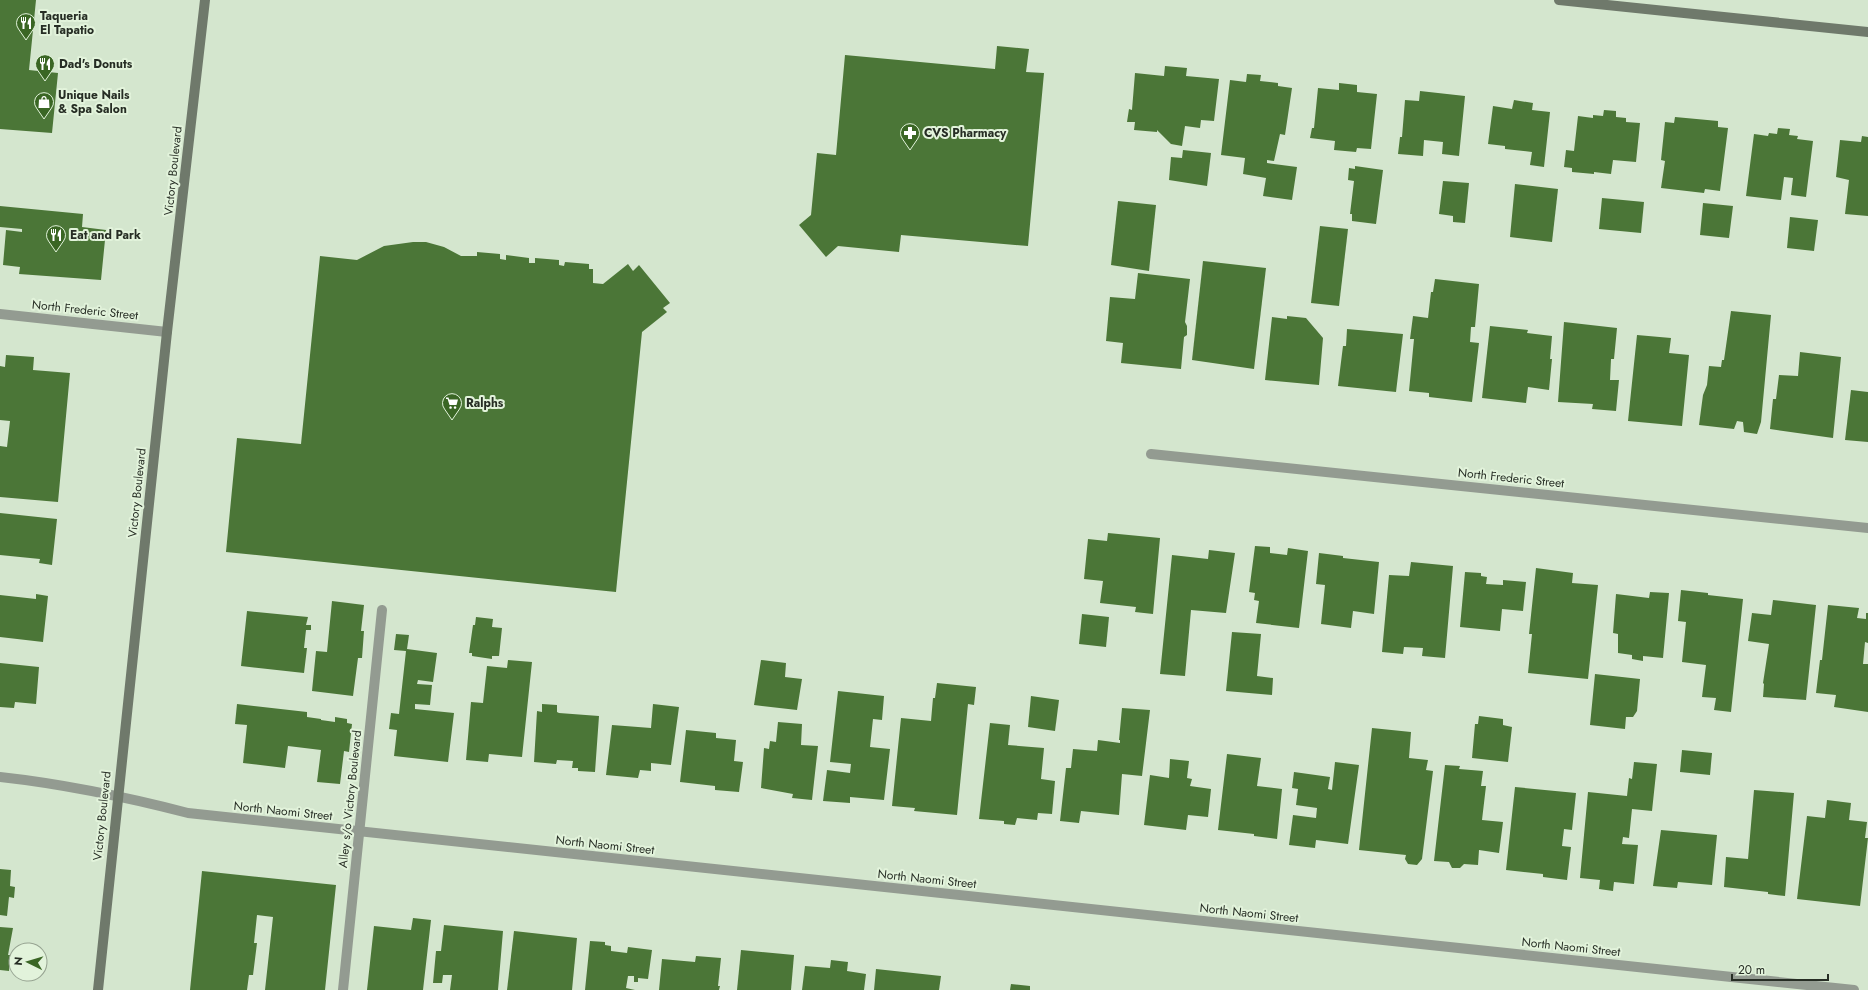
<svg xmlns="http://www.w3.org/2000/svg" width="1868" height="990" font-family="Jost,sans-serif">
<rect width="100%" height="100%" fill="#d4e6ce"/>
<g fill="#4b7637">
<polygon points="0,0 36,0 29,70 58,73 52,133 0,129"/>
<polygon points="997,46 1029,49 1026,72 1044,73 1028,246 901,235 899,252 838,246 826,257 799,225 811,215 817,153 836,155 845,55 995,69"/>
<polygon points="1165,66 1187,68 1186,76 1219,79 1214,121 1201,120 1200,128 1185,126 1182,146 1171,144 1157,130 1157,132 1134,130 1135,122 1127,122 1129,109 1132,110 1135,73 1164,76"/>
<polygon points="1247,74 1261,75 1260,81 1278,83 1278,86 1292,88 1285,135 1280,134 1274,161 1267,160 1267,163 1297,167 1292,200 1263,196 1266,178 1243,174 1245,158 1221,155 1230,80 1246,82"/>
<polygon points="1339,83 1357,85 1357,92 1377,94 1371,149 1357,148 1356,152 1334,150 1335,141 1310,138 1312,128 1314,128 1318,88 1339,90"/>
<polygon points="1420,91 1465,96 1459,156 1442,154 1443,142 1424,140 1423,156 1398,154 1400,137 1402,137 1405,100 1419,101"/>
<polygon points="1514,100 1533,103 1532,110 1550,112 1544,167 1530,165 1532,152 1505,149 1505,146 1488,144 1493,106 1512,109"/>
<polygon points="1604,110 1616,111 1616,117 1626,118 1626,122 1640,123 1636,162 1613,160 1611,174 1594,172 1594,174 1572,172 1572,168 1564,167 1566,150 1574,151 1578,116 1593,118 1593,115 1603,116"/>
<polygon points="1675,117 1718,121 1718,127 1728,128 1720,191 1705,189 1704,193 1661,188 1665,161 1661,160 1665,122 1674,123"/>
<polygon points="1778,128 1790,129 1789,135 1798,136 1797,139 1813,141 1806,197 1791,195 1793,178 1784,177 1781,200 1746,196 1754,134 1768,136 1769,133 1777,134"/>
<polygon points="1862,136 1868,137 1868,216 1845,214 1849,180 1836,177 1840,140 1861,142"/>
<polygon points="1183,150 1211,153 1207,186 1169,180 1171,157 1182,158"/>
<polygon points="1355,166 1383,170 1376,224 1352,221 1352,214 1350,214 1354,181 1348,180 1349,168 1355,169"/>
<polygon points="1443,181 1469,183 1465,223 1453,222 1453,216 1439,214"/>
<polygon points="1515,184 1558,189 1552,242 1510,237"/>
<polygon points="1602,198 1644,202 1641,233 1599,229"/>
<polygon points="1118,201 1156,205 1149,271 1111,265"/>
<polygon points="1703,203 1733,206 1729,238 1700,235"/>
<polygon points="0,206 83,214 82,227 106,230 101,280 19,274 20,267 3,265 6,230 22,232 22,229 0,227"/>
<polygon points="1790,217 1818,220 1814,251 1787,248"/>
<polygon points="1320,226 1348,229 1339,306 1311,303"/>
<polygon points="413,242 426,242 444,247 461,256 477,256 477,252 500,254 500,259 506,260 506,255 529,258 529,263 535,263 535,258 559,260 559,265 564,266 565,262 589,264 589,269 593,269 593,283 603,284 628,264 633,271 639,265 670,303 663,308 667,312 642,332 616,592 226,552 237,438 301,444 320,256 357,260 384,246"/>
<polygon points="1203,261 1266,268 1254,369 1192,360"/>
<polygon points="1138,273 1190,279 1185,322 1187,326 1187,335 1184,337 1181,369 1121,363 1123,343 1106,341 1110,297 1135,299"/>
<polygon points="1435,279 1479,284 1475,327 1471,327 1470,342 1479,343 1472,402 1429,397 1429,393 1409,391 1414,339 1410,339 1413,316 1428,318 1431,292 1433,292"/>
<polygon points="1731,311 1771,315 1761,422 1757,434 1744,432 1743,422 1737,421 1734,429 1699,425 1703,395 1707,385 1709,366 1721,367 1722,360 1724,360"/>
<polygon points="1287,316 1306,318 1323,338 1319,385 1265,380 1272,317 1287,319"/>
<polygon points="1564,322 1617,328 1614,359 1611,359 1610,380 1619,380 1616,411 1592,409 1593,404 1558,402"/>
<polygon points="1490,326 1528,330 1527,333 1552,336 1550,359 1552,359 1549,390 1528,387 1526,403 1482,398"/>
<polygon points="1347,329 1403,334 1396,392 1338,386 1343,346 1346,346"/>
<polygon points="1637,335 1671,338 1669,353 1689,355 1682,426 1628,421"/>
<polygon points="1800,352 1841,357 1833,438 1770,429 1773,399 1776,399 1779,375 1798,376"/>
<polygon points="6,355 34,357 33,370 70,373 58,502 0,497 0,446 7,447 10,421 0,420 0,366 5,367"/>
<polygon points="1851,390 1868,392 1868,442 1845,440"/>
<polygon points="0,513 57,519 52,565 39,563 40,559 0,555"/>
<polygon points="1108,533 1160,538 1153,614 1135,612 1136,607 1100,603 1103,581 1084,579 1088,539 1107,541"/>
<polygon points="1255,546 1270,547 1270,553 1287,555 1288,548 1308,551 1299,628 1256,623 1259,601 1254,600 1255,593 1249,592"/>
<polygon points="1209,550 1235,553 1226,613 1191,610 1185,676 1160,674 1172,555 1208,559"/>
<polygon points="1319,553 1343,556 1343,558 1379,562 1374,614 1353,611 1351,628 1321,624 1325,585 1316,584"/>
<polygon points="1411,562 1453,566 1445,658 1422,656 1423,648 1404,647 1403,654 1382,652 1389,575 1409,576"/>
<polygon points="1536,568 1573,573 1572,583 1598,585 1588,679 1528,673 1532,634 1529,634"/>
<polygon points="1465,572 1481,573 1481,576 1487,577 1486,584 1503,585 1503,580 1526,582 1523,611 1502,609 1500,631 1460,627"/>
<polygon points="1681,590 1708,593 1708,595 1743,599 1731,712 1714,710 1716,698 1702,697 1706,665 1682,662 1686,622 1678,621"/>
<polygon points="1650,592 1669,593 1663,658 1643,656 1643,661 1632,659 1632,655 1618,653 1618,634 1613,633 1616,594 1649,598"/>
<polygon points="36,594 48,596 43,642 0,637 0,595 36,599"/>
<polygon points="1773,600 1816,605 1806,700 1763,697 1764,684 1763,683 1769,644 1748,641 1752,613 1771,615"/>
<polygon points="332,601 364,605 361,631 364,631 362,658 358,658 353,696 312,691 316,651 327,652"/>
<polygon points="1828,605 1859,608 1857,618 1866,619 1866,613 1868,613 1868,643 1865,642 1863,664 1868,664 1868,712 1834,707 1836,695 1816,693 1820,660 1822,660"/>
<polygon points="247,611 308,617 306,625 311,625 311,630 306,630 304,648 307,648 304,673 241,666"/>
<polygon points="1082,614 1109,617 1106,647 1079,644"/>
<polygon points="476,617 493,619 492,627 502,628 499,656 492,656 492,659 472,656 472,653 469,653 473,625 475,625"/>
<polygon points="1232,632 1261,634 1257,676 1273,678 1272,695 1226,691"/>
<polygon points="396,634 409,635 407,649 437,653 433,682 418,680 417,684 432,685 430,705 415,704 415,709 454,713 448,762 394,756 397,730 389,729 391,713 399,714 406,651 394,650"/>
<polygon points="508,660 532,662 522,757 489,754 488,762 466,760 471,702 483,703 487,666 507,668"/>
<polygon points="761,660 786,663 785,677 802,679 797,710 754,705"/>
<polygon points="0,663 39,667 36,704 15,702 14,708 0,707"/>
<polygon points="1595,674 1640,679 1637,711 1633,717 1626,717 1625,729 1590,725"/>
<polygon points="937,683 976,687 974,705 968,704 957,815 914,811 915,808 892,806 901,718 931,721 933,698 935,698"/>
<polygon points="838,691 884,696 882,720 873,719 870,747 890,749 884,800 850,797 850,803 823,801 827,770 850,773 851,764 830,762"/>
<polygon points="1031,696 1059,700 1055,731 1028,727"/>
<polygon points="237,704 307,712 307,717 321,719 321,720 335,722 335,717 347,719 347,723 352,724 349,752 344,751 340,784 317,782 321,750 288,746 285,768 243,763 247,725 235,724"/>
<polygon points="542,704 557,705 557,712 559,713 599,716 595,772 578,771 578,768 572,768 573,761 557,760 556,764 534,762 537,711 542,712"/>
<polygon points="653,704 679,707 671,765 651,763 651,771 640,770 638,778 606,775 612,725 651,728"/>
<polygon points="1122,708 1150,710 1142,776 1122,774 1119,815 1081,811 1079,823 1060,821 1066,768 1071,768 1073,749 1097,751 1098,740 1120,743 1120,740 1119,740"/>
<polygon points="1479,716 1503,719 1503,725 1512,727 1508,762 1472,758 1475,724 1478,724"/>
<polygon points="778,722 802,724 801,745 818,746 812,800 792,798 793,794 761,788 764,748 769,749 770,741 776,742"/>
<polygon points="990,723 1010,725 1008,745 1044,748 1041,779 1055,781 1052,814 1038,813 1037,820 1017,818 1015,825 1004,824 1004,821 979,819"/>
<polygon points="1372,728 1411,732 1409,758 1428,760 1426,770 1433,771 1422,859 1417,865 1408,864 1405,859 1406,855 1359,850"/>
<polygon points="686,730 716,733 716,738 736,740 734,761 743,762 739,792 715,790 715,786 680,782"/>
<polygon points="1682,750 1712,753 1710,775 1680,772"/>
<polygon points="1227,754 1261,758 1257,786 1282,789 1277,839 1254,836 1254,834 1218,830"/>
<polygon points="1170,759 1189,761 1187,778 1192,779 1190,786 1211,789 1208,817 1188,815 1186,830 1144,825 1150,775 1169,778"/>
<polygon points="1335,762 1359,765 1348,844 1316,840 1315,848 1289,845 1293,815 1316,818 1317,808 1296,805 1298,789 1292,788 1294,772 1330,777 1328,789 1332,790"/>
<polygon points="1634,762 1657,764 1652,811 1632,809 1629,838 1623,837 1622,844 1638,845 1634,884 1614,882 1613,891 1599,889 1600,880 1580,878 1588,792 1627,796 1629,778 1632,779"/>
<polygon points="1445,765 1460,766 1459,769 1483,771 1481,786 1486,786 1482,820 1503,822 1499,853 1479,850 1478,865 1464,864 1460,868 1452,868 1449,862 1434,861"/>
<polygon points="1515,787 1576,793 1572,830 1564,829 1562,846 1571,847 1567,880 1543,877 1543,874 1506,870"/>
<polygon points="1754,790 1794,793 1785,896 1768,894 1768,892 1724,887 1726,857 1748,859"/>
<polygon points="1827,800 1851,803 1849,820 1867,822 1865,838 1868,838 1860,906 1797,899 1807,816 1825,818"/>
<polygon points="1661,830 1717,835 1712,885 1678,882 1677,888 1653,886"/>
<polygon points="0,869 11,870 10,886 15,887 14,898 9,897 7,916 0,915"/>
<polygon points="202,871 336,885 325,990 265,990 273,917 257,915 254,943 257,943 253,975 249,975 247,990 190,990"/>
<polygon points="413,918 431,920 423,990 367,990 374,926 411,930"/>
<polygon points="444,925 503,931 498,990 450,990 452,975 443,975 442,983 433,983 436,951 441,951"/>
<polygon points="0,927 13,928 8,955 10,955 9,971 0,970"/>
<polygon points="514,931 577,938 572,990 507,990"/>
<polygon points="590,941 605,942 605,945 611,946 611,951 627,953 628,947 652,950 648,979 638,978 638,982 634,982 634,976 628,976 626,988 635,990 585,990"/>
<polygon points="741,950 794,955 791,990 737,990"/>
<polygon points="696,956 721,958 718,986 720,986 719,990 659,990 662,959 695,962"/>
<polygon points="831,960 848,962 847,971 866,974 864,990 802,990 805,966 830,968"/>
<polygon points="876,969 941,976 939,990 874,990"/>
<polygon points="1011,984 1030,986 1030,990 1010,990"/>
</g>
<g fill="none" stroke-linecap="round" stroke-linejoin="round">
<polyline stroke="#939b91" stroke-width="10" points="343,990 382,610"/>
<g stroke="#939b91" stroke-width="10">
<polyline points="0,314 167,332"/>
<polyline points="1151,454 1868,528"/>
<path d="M0,777C64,784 126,797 188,813L1854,990"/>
</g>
<g stroke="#6f796b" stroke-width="10">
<polyline points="1559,0 1868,32"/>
<polyline points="98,990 167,332 205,0"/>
</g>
</g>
<defs>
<symbol id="restaurant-pin" viewBox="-11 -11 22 30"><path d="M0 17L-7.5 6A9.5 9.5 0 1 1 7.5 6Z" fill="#3a6624" stroke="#e2f3db"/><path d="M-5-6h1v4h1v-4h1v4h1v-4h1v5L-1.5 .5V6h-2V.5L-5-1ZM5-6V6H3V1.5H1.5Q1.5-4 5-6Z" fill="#fff"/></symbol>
<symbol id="shop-pin" viewBox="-11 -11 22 30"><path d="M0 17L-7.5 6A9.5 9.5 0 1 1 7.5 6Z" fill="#3a6624" stroke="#e2f3db"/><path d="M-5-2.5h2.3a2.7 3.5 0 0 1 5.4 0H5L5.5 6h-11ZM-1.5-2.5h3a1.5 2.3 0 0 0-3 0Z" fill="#fff"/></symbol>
<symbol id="pharmacy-pin" viewBox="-11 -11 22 30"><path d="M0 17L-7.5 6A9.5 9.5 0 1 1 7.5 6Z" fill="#3a6624" stroke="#e2f3db"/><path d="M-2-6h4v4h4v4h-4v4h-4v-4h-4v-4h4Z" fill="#fff"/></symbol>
<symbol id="supermarket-pin" viewBox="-11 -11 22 30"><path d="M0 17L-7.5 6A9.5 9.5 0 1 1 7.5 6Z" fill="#3a6624" stroke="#e2f3db"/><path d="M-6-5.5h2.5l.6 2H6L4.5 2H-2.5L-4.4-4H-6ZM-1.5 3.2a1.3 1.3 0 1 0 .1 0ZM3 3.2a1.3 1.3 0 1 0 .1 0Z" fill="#fff"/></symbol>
</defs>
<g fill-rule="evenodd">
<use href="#restaurant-pin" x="15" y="12" width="22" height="30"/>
<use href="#restaurant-pin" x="34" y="53" width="22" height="30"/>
<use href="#shop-pin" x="33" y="91" width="22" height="30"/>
<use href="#pharmacy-pin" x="899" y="122" width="22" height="30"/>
<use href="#restaurant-pin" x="45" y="224" width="22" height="30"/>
<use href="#supermarket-pin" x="441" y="392" width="22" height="30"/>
</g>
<g text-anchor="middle" stroke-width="4" stroke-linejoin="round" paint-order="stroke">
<g font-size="12" font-weight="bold" fill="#262d24" stroke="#e2f3db" text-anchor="start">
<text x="40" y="20">Taqueria<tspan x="40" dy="14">El Tapatio</tspan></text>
<text x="59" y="68">Dad's Donuts</text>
<text x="58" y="99">Unique Nails<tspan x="58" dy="14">&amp; Spa Salon</tspan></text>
<text x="924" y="137">CVS Pharmacy</text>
<text x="70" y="239">Eat and Park</text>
<text x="466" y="407">Ralphs</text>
</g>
<g font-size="12" fill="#262d24" stroke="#e2f3db">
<text transform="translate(173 171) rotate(-84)" y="4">Victory Boulevard</text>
<text transform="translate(85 310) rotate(6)" y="4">North Frederic Street</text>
<text transform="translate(1511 478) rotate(6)" y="4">North Frederic Street</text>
<text transform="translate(137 493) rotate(-84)" y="4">Victory Boulevard</text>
<text transform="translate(350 799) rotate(-84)" y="4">Alley s/o Victory Boulevard</text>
<text transform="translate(283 811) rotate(6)" y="4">North Naomi Street</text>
<text transform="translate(102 816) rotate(-84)" y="4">Victory Boulevard</text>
<text transform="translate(605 845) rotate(6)" y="4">North Naomi Street</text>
<text transform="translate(927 879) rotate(6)" y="4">North Naomi Street</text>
<text transform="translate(1249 913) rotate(6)" y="4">North Naomi Street</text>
<text transform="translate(1571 947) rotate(6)" y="4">North Naomi Street</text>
</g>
</g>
<g transform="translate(28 962) rotate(275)"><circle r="19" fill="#e2f3db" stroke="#97a492"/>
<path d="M0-3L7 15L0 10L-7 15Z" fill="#3a6624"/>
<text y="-6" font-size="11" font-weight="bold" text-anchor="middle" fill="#262d24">N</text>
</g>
<path d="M1732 974v6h96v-6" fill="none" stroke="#262d24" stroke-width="2"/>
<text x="1738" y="974" font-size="12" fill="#262d24" stroke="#e2f3db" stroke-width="3" paint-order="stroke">20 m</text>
</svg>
